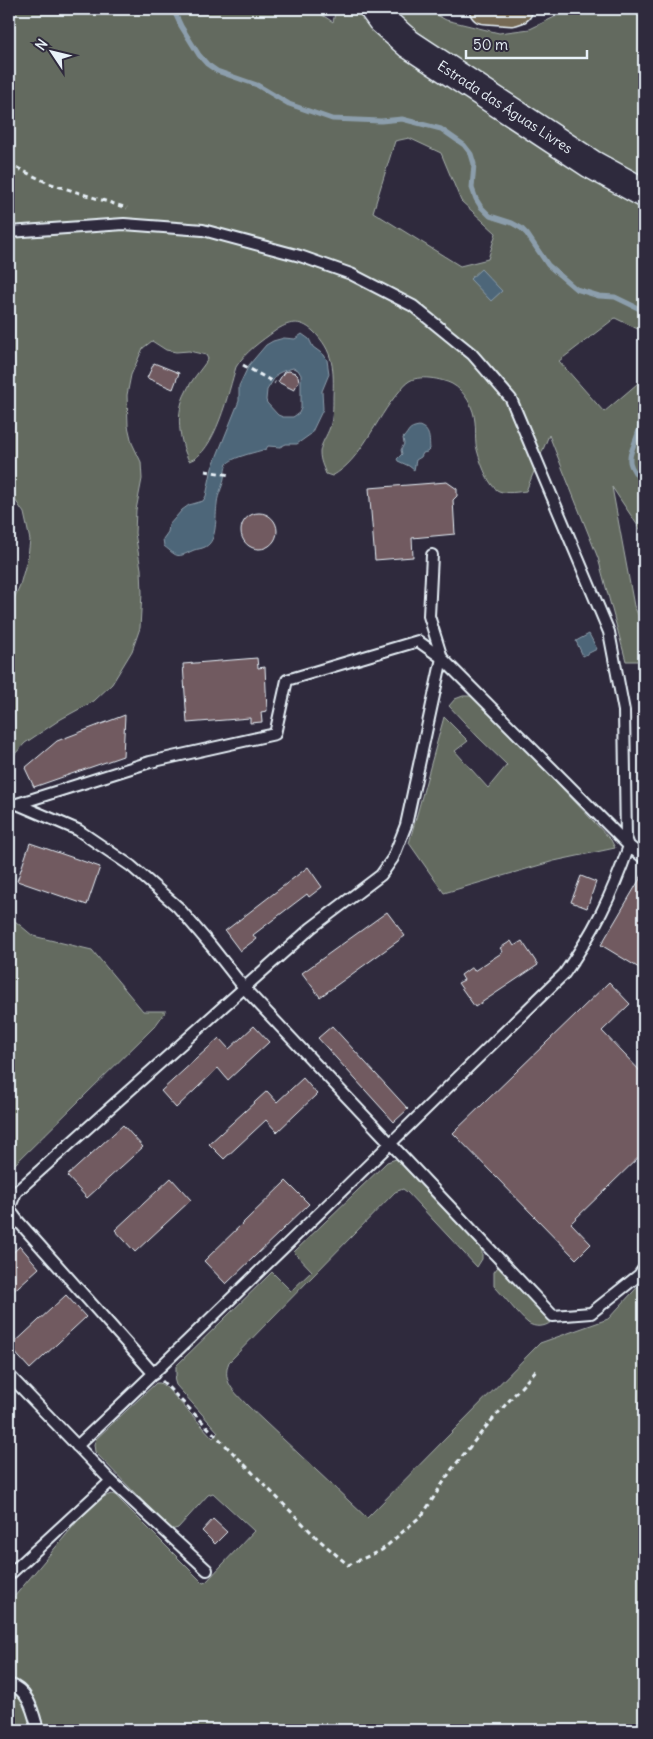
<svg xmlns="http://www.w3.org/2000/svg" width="653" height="1739" font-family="Delius,sans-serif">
<rect width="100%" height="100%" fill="#2f2a3d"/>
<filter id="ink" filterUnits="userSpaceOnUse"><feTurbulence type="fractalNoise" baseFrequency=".02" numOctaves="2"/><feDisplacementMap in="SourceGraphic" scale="10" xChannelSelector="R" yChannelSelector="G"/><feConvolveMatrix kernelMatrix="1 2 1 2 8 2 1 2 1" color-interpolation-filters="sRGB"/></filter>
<g filter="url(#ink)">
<g fill="#636a5e" stroke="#a6aeab" fill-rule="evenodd">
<path d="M9,9H313L333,22L336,9H362L644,201V332L615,318L559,361L604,412L644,378V535L612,487L634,606L644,627V661H626L598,558L549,435L526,491C518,492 507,494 499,491C488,487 478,456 476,445C475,437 476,430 475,422C474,408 465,391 452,384C442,379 418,374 408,382C404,384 401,390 398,393C376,418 361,461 332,476L326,474C323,466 320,461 320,452C321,443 327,436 330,427C333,417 333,407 333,397C334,370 334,351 313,331C300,319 288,322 275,331C261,341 245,352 236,367C229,390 215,454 189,461C179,441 175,412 186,392C191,380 201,370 208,359L206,355L189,351L176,352L166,350L152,341L143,348L131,375L127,395L128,426L132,443L141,462L142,479L136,510L135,533L141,569L142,593L140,628L132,651L112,684L94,701L61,719L25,743L14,755L9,765V610L20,585L28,556L30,540L24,513L9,491ZM409,138L441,153L461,201L496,233L488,259L460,266L373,212L395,141Z"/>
<polygon points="390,9 426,9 446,20 499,33 530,29 571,9 644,9 644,183 406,30"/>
<polygon points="463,696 471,696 478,699 611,840 615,848 554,861 444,893 409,843 444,717 468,741 455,751 488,788 507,765 478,737 449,706 455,699"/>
<polygon points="9,916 33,936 92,950 143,1011 166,1011 155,1026 9,1170"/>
<path d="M396,1159L482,1250V1259L477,1267L407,1192L403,1189L395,1192L229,1362C221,1382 235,1392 248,1406L367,1518L540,1343L608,1319L644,1280V1730H9V1603L81,1517L101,1498L111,1494L115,1495L203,1583L206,1582L254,1531L213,1493L208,1495L178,1528L171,1530L95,1452L94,1444L96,1439L156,1383H160L167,1388L213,1438L218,1432L176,1385L174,1378L176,1376V1366L272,1272L291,1291L312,1271L294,1252L387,1162Z"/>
<path d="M498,1267L539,1308L551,1317V1322C545,1327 535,1328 528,1323C518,1315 504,1296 494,1286V1272Z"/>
</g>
<g fill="#4e6679" stroke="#8c9eac" fill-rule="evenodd">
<polygon points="481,269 502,291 491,301 470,279"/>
<path d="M302,334L309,339L313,347L324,355L327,360L329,374L322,391L323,409L311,434L297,444H286L280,447L268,446L266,449C257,452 232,457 227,464C224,469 225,477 223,483C221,490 217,497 217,505C215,516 218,541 205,547C201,549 197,549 194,550C176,558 179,558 164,546L163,539L168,532L169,525L182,510L189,505L203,501L206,496L212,468L239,401V386L249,365L266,345L273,341L284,338L295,339ZM293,368L298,370L301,375V408L299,413L293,417H283L278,415L267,403L266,400L267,390L277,374L283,371Z"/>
<path d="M419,426C431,430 429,440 430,449L427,452L423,453L421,457L416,460L414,470L409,466L398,461L397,459L402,454L401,450L404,444L403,438C410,431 407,428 419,426Z"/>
<polygon points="589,634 597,649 583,656 576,641"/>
</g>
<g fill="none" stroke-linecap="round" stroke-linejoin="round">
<g stroke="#8c9eac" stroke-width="5">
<polyline points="173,9 181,26 199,55 207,64 217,71 257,85 289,104 332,119 381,121 402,119 441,129 464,145 471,154 474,164 472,188 476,199 481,207 490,216 512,223 521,228 527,234 548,265 576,289 599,296 615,297 644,311"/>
<path d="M644,398C641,408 642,420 639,430C631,458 621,458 644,484"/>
</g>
</g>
<g fill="#715a61" stroke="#e8f1f8">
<polygon points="154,363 179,373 173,389 147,378"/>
<polygon points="289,371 295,373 298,376 299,381 294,390 278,382 284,372"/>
<polygon points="447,482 457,489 457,496 453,500 455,534 412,538 413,557 375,560 369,488"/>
<circle cx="259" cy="531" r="18"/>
<polygon points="257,658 258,668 265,667 267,711 261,712 262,722 250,723 250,718 187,723 183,664"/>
<polygon points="125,715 123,756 34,787 25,768 57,741"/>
<polygon points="30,843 100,867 87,905 17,881"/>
<polygon points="308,867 322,887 309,897 307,894 253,935 256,939 240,951 225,931"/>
<polygon points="644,872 644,971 601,945"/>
<polygon points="581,876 596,882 587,908 571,902"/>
<polygon points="387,912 405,936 320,997 302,973"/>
<polygon points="511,941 514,946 522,941 538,965 475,1007 458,983 464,980 461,975 472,967 474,971 503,952 500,948"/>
<polygon points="609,982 630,1004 602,1031 644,1075 644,1152 571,1223 591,1244 576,1259 453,1133"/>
<polygon points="254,1026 269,1042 228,1080 218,1068 176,1108 161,1091 219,1038 229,1049"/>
<polygon points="332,1026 408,1109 394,1122 318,1038"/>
<polygon points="303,1078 317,1094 277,1132 266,1120 224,1159 209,1144 267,1091 277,1102"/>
<polygon points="123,1125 143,1147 87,1198 67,1176"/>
<polygon points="171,1178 191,1200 135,1252 115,1230"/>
<polygon points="286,1181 309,1204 226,1284 204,1261"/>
<polygon points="20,1246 39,1268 9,1295 9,1256"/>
<polygon points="66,1295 86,1317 30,1369 10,1347"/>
<polygon points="213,1519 227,1532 215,1544 202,1531"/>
</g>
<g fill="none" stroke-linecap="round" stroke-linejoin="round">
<defs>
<g id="lane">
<polyline points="9,232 124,224 203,230 300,256 351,274 413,306 472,354 511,399 609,632 624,711 626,838 629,846 644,858"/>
<polyline points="154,1374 18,1221 9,1209 16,1192 311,928 381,875 393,858 406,825 442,658 429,616 432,555"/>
<polyline points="9,1375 111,1481 207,1570"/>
<path d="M77,1446C242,1291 402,1131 564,974C594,932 612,895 629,846L442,658L418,641L287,680L275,734L150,762L17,804L78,830L131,866L178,907L212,947L245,989L553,1316L591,1313L639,1275L644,1268"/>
<polyline points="9,1575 111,1481"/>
<path d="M9,1684C29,1690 33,1712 38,1730"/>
</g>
<polyline id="secondary" points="374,9 382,20 409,44 591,164 644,193"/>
<polyline id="highway" points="484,9 512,11 518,9"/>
</defs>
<use href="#lane" stroke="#e8f1f8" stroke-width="14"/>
<use href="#secondary" stroke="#e8f1f8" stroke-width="31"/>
<use href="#highway" stroke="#e8f1f8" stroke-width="31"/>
<g stroke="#e8f1f8" stroke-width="3" stroke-dasharray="5 4" stroke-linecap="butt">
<polyline points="9,164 48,183 127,208"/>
<polyline points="243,365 275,383"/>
<polyline points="205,471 231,475"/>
<polyline points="162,1381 318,1539 348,1565 382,1550 423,1514 452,1469 485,1428 536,1370"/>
</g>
<use href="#lane" stroke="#2f2a3d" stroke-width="10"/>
<use href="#secondary" stroke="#2f2a3d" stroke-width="28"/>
<use href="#highway" stroke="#766a55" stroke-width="28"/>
</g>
</g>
<g text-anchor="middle" stroke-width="4" stroke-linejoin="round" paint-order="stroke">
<g font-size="14" fill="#e8f1f8" stroke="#2f2a3d">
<text transform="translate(505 107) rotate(33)" y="5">Estrada das Águas Livres</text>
</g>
</g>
<rect width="653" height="1739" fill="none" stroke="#2f2a3d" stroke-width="30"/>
<rect x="15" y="15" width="623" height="1709" fill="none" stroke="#e8f1f8" stroke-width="2" filter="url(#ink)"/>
<g transform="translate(52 52) rotate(305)" stroke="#2f2a3d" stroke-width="4" paint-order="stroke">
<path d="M0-4L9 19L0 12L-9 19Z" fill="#e8f1f8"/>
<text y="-8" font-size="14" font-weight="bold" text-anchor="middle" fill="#e8f1f8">N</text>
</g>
<path d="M466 50v8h121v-8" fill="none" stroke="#e8f1f8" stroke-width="2.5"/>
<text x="473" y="50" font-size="15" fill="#e8f1f8" stroke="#2f2a3d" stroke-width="4" paint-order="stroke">50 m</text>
</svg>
